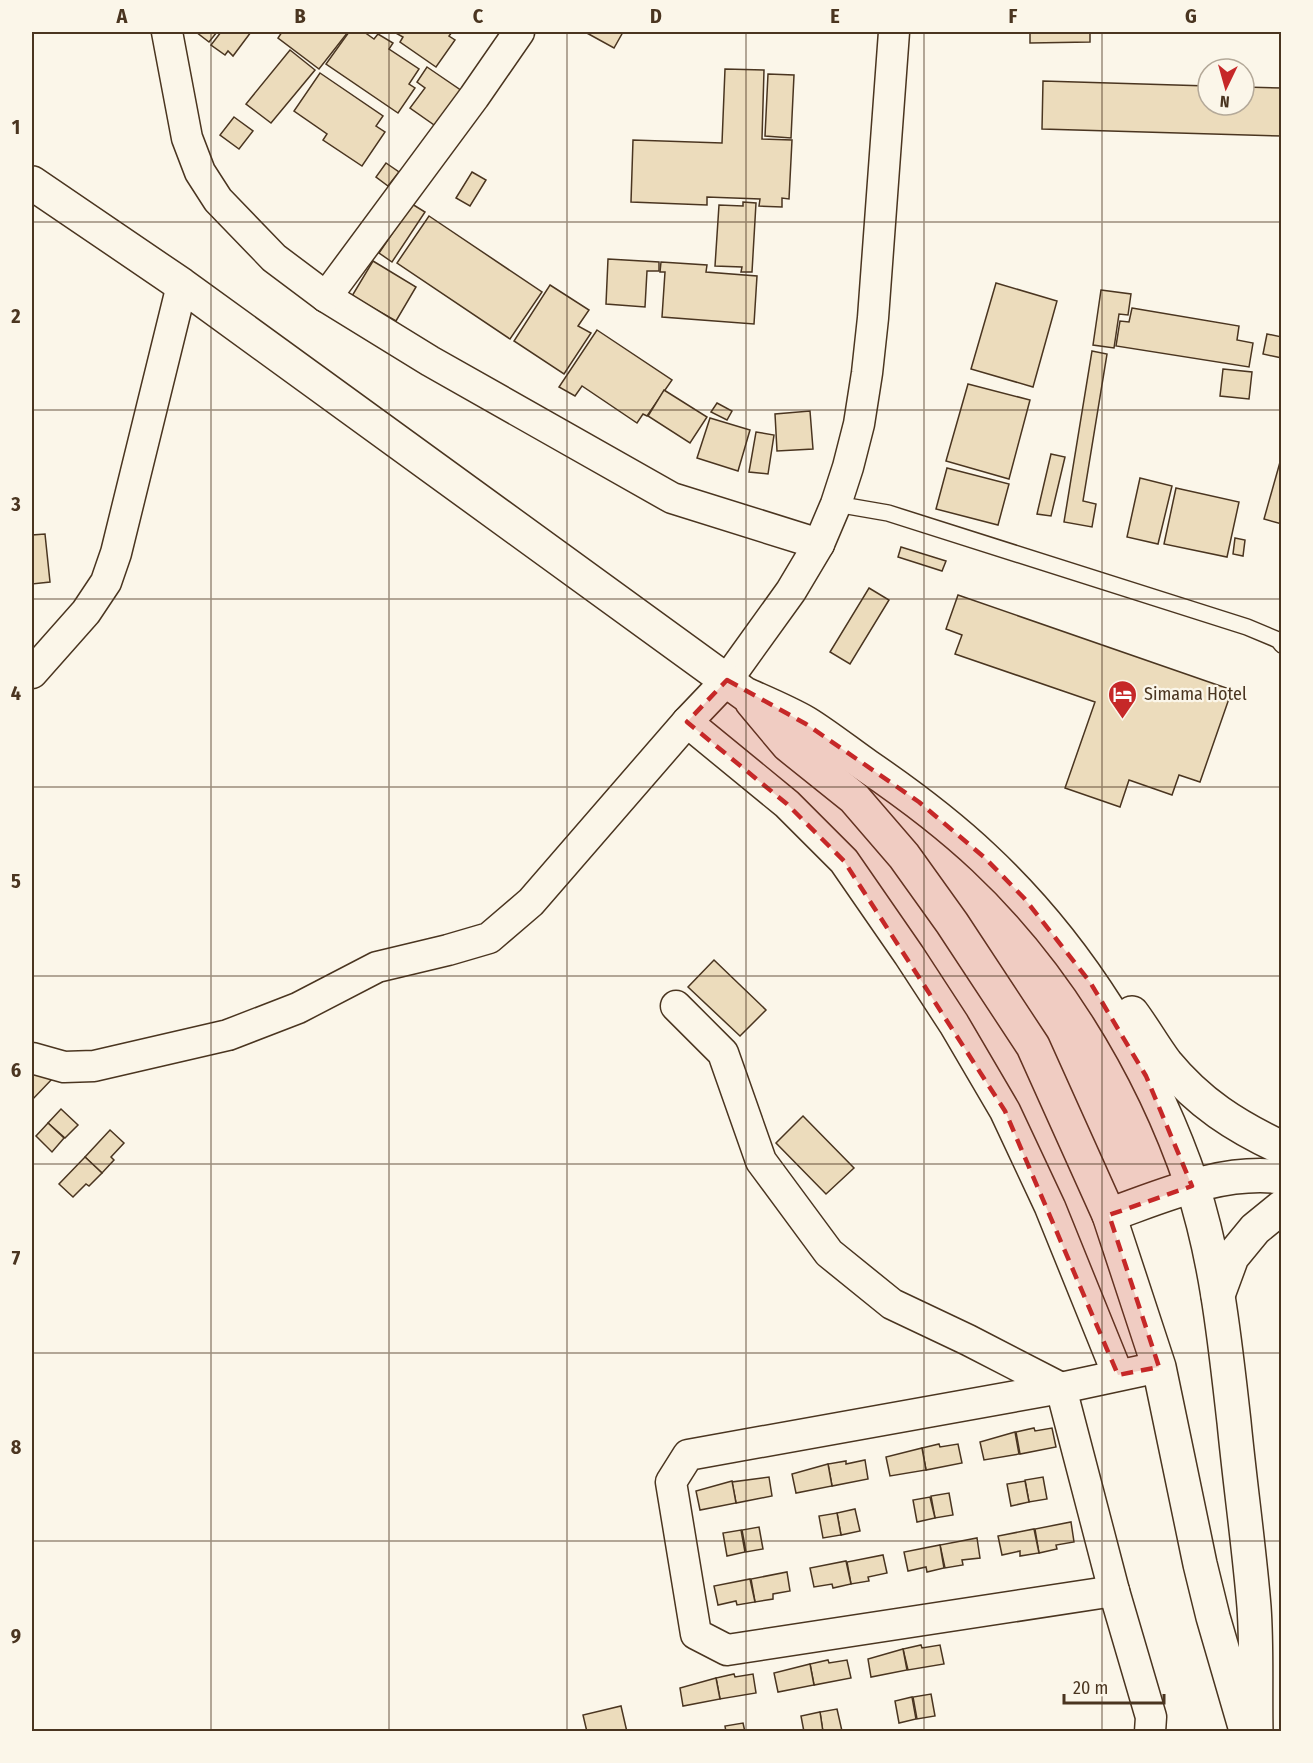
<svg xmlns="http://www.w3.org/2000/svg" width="1313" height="1763" font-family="'Fira Sans Condensed',sans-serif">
<rect width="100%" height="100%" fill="#fbf6e9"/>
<g fill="#ecdcbc" stroke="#4a3520" stroke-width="1.5">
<polygon points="196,32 217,32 209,42"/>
<polygon points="221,32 251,32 233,56 228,51 225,55 211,45"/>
<polygon points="282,32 348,32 319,69 278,38"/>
<polygon points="349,32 364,32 374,39 378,34 393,43 389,49 419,69 409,84 415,88 398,113 326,64"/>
<polygon points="394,32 452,32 449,36 455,40 436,67 400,42 403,37"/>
<polygon points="585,32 623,32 614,48"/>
<polygon points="1030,32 1090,32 1090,42 1030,43"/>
<polygon points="290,50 315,70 271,123 246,104"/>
<polygon points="427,67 462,91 437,127 410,108 425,88 417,82"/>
<polygon points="725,69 764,70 762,139 792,140 789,199 782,198 782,207 759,206 760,199 707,197 707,205 631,202 633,140 722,143"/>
<polygon points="320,73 383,116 376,126 385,132 362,166 323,140 327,134 294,111"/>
<polygon points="768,74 794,75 791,138 765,136"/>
<polygon points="1043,81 1208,86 1208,105 1244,105 1244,87 1282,88 1282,136 1042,129"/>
<polygon points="234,117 253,131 239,149 220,135"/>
<polygon points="386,163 399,172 388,186 376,177"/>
<polygon points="472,172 486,180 470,206 456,198"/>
<polygon points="743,202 756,203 752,272 741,272 742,267 715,266 719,205 743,206"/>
<polygon points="412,204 425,212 392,262 379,253"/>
<polygon points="429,216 542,292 510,339 397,263"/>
<polygon points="608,259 659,262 659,271 647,271 645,307 606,304"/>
<polygon points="373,261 416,287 396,321 352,296"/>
<polygon points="661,262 707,265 706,272 757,276 754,324 662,317 665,272 660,272"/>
<polygon points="996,283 1057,301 1033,387 971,369"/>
<polygon points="550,285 589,310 578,326 591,333 564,374 514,341"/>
<polygon points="1101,290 1131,294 1128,315 1119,314 1114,348 1093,345"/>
<polygon points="1132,308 1239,326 1237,340 1253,343 1249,367 1116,346 1120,321 1129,322"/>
<polygon points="597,330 672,380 647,416 643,414 637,423 582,386 575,396 559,387"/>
<polygon points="1267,334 1282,337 1282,358 1263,354"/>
<polygon points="1092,351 1107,354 1083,501 1096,504 1092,527 1064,522"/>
<polygon points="1223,369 1252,372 1249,399 1220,396"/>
<polygon points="968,384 1030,400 1009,479 946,461"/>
<polygon points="664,390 707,417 690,443 648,416"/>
<polygon points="717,403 732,411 727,420 711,412"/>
<polygon points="810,411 813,449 777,451 775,414"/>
<polygon points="710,418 750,430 738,471 697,458"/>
<polygon points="756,432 774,435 768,474 749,472"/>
<polygon points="1051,454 1065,457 1051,516 1037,514"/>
<polygon points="1282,455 1282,524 1264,519"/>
<polygon points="947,468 1009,484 998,525 936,509"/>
<polygon points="1140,478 1172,486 1158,544 1127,537"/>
<polygon points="1176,488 1239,502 1227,557 1164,544"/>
<polygon points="45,534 50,582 32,584 32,535"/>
<polygon points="1235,538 1245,540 1243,556 1233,554"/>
<polygon points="901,547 946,561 942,571 898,557"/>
<polygon points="869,588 889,600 850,664 830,652"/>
<polygon points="958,595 1232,690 1200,782 1179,775 1172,795 1129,780 1120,807 1065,788 1095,702 955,654 962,635 946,629"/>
<polygon points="714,960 766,1010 740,1036 688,987"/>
<polygon points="32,1073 54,1077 32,1100"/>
<polygon points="61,1109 78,1125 65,1138 48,1123"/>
<polygon points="803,1116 854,1168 826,1194 776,1143"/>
<polygon points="48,1123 64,1138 52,1152 36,1136"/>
<polygon points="110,1130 124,1143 111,1157 114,1160 102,1173 85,1157"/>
<polygon points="85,1157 102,1173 89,1186 86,1184 73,1197 59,1184"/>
<polygon points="1034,1428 1035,1431 1052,1428 1056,1447 1020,1454 1016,1432"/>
<polygon points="1015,1432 1019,1454 984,1460 980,1442"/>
<polygon points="939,1444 940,1447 958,1444 962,1463 926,1470 922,1448"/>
<polygon points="922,1448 926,1470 890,1476 886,1457"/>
<polygon points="865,1460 868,1479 832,1486 828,1464 846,1461 846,1464"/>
<polygon points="828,1464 832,1486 796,1493 792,1474"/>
<polygon points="769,1477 772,1496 736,1503 732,1482"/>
<polygon points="1043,1477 1047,1499 1029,1502 1025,1480"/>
<polygon points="732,1481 736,1503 700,1510 696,1491"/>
<polygon points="1025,1481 1029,1502 1011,1506 1007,1484"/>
<polygon points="949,1493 953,1515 935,1518 931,1496"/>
<polygon points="930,1497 935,1518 917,1522 913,1500"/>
<polygon points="855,1509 860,1531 841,1535 837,1513"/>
<polygon points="837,1513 841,1535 823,1538 819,1516"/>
<polygon points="1071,1522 1074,1542 1056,1545 1057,1549 1039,1553 1035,1529"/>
<polygon points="759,1527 763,1549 746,1552 742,1530"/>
<polygon points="1034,1529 1039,1553 1020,1556 1020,1551 1002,1555 998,1536"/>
<polygon points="741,1530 745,1552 727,1556 723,1533"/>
<polygon points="977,1538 980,1558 962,1560 963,1565 945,1568 940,1545"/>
<polygon points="940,1545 944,1568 927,1572 926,1567 908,1571 904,1552"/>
<polygon points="883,1555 887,1573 868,1577 869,1581 851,1584 847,1562"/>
<polygon points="846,1561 851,1584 833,1588 832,1584 814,1587 810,1568"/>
<polygon points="787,1572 790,1591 773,1594 773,1599 755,1602 751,1579"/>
<polygon points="750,1579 755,1602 737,1605 736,1601 718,1605 714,1586"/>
<polygon points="921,1645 922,1648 940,1645 944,1664 908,1670 903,1649"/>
<polygon points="903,1649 907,1670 871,1677 868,1659"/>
<polygon points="828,1660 829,1663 847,1660 851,1678 814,1685 810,1664"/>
<polygon points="810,1664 814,1685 778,1692 774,1673"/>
<polygon points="734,1674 735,1677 753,1674 756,1693 720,1699 716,1678"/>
<polygon points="716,1678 720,1699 683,1706 680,1688"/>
<polygon points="931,1694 935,1716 917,1719 913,1697"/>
<polygon points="912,1697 916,1719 899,1723 895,1701"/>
<polygon points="621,1706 627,1732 587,1732 583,1715"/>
<polygon points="837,1709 842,1731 823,1732 820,1712"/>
<polygon points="820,1712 823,1732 804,1732 801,1716"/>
<polygon points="743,1723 745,1732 726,1732 725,1726"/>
</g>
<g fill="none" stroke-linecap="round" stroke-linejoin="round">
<defs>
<polyline id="service" points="836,504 888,513 1247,627 1278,640 1282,645"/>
<g id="minor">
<polyline points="167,32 187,138 200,172 218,200 274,258 326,297 430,361 672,498 819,544"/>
<polyline points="326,297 474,97 519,32"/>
<polyline points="32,673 86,612 106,582 116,553 182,285"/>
<polyline points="687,722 787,804 844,861 909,955 954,1024 1005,1111 1050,1207 1118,1375"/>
<polyline points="676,1006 723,1053 761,1161 829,1253 892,1304 968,1340 1061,1388 1114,1591 1151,1717 1150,1732"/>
<polyline points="32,1058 64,1067 94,1066 228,1035 298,1008 377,967 448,950 489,938 531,902 687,722 727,680 791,591 819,544 836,504 848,467 859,424 867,373 873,318 894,32"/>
<polyline points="1114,1591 727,1650 696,1634 671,1482 688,1455 1061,1388 1159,1367"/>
</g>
<path id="tertiary" d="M1109,1215C1163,1196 1222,1169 1282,1177"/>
<g id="trunk">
<path d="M32,183L182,285L745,694C765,703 787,712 806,723C827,736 847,752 867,766C908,794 948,824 984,858C1078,946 1151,1063 1192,1185C1217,1261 1225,1343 1234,1422C1240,1484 1249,1546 1254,1607C1257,1648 1255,1690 1256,1732"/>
<polyline points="752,702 788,745 854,798 904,856 952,923 1033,1046 1109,1215 1159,1367 1200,1564 1213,1617 1245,1727"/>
<path d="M1132,1013C1144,1029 1154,1047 1166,1063C1199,1103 1235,1126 1282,1148"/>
<polyline points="1218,1295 1232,1257 1255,1229 1282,1207"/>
</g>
</defs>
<use href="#service" stroke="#4a3520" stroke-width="18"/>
<use href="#minor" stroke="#4a3520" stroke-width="33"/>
<use href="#tertiary" stroke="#4a3520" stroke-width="36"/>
<use href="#trunk" stroke="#4a3520" stroke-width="36"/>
<use href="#service" stroke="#fbf6e9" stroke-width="15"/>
<use href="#minor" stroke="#fbf6e9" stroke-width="30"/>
<use href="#tertiary" stroke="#fbf6e9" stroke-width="33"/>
<use href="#trunk" stroke="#fbf6e9" stroke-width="33"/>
</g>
<path fill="#c62828" fill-opacity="0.2" stroke="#c62828" stroke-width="4.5" stroke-dasharray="12 8" stroke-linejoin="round" d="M727,680L806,724L919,802L984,857L1024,898L1090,982L1146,1076L1192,1186L1109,1215L1159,1367L1118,1375L1005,1111L844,861L787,804L687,722Z"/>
<path fill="none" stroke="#4a3520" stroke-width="1.5" stroke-opacity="0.55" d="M211,32V1732M389,32V1732M567,32V1732M746,32V1732M924,32V1732M1102,32V1732M32,222H1282M32,410H1282M32,599H1282M32,787H1282M32,976H1282M32,1164H1282M32,1353H1282M32,1541H1282"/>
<defs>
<symbol id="hotel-pin" viewBox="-11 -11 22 30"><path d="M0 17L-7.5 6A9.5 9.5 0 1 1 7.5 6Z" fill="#c62828" stroke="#fbf6e9"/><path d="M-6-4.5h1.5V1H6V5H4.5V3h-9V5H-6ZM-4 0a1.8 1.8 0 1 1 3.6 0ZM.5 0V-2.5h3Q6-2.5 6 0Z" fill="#fff"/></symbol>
</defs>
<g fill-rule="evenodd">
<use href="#hotel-pin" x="1106" y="678" width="33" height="45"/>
</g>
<g text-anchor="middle" stroke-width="4.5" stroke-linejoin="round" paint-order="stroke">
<g font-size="18" fill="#4a3520" stroke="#fbf6e9" text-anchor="start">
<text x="1144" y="700">Simama Hotel</text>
</g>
</g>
<rect width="1313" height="1763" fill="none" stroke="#fbf6e9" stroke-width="66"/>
<g transform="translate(1226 87) rotate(185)"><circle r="28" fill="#fbf6e9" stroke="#b4a999" stroke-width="1.5"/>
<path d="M0-4.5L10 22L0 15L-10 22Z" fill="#c62828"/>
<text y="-9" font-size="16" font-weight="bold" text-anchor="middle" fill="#4a3520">N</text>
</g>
<path d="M1064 1694v9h100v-9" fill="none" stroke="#4a3520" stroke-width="3"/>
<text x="1073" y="1694" font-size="18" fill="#4a3520" stroke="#fbf6e9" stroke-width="4.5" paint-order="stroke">20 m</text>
<rect x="33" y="33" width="1247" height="1697" fill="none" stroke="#4a3520" stroke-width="2"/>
<g font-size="20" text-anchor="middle" font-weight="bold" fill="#4a3520">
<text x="122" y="23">A</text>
<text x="300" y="23">B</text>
<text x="478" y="23">C</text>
<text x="656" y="23">D</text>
<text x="835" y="23">E</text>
<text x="1013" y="23">F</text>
<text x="1191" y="23">G</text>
<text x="16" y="134">1</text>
<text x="16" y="323">2</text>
<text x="16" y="511">3</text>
<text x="16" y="700">4</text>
<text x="16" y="888">5</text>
<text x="16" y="1077">6</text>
<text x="16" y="1265">7</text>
<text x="16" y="1454">8</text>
<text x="16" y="1643">9</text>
</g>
</svg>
